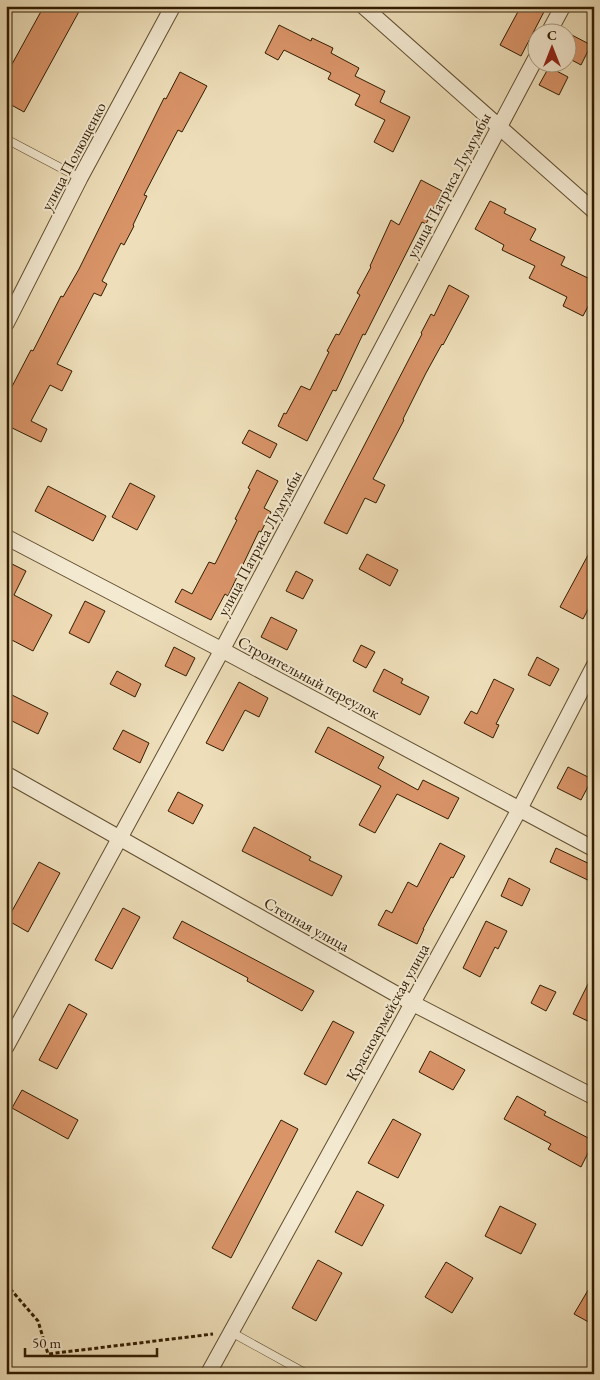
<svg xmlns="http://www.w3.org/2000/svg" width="600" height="1380" font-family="'EB Garamond',serif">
<rect width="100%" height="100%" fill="#eedfba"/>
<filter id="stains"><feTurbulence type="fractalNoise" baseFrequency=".004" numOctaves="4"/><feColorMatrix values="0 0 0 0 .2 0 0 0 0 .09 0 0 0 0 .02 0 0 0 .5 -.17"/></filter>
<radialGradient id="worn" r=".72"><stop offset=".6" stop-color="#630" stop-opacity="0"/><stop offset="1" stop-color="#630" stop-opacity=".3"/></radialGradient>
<g fill="#d99468" stroke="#311c00">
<polygon points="44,6 82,6 24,112 6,102 6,75"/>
<polygon points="521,6 547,6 521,56 500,45"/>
<polygon points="279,25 311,41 312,38 333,48 331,53 359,68 355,76 385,91 380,102 410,117 393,152 374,142 385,120 355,105 360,95 328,79 331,73 284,50 278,60 265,53"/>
<polygon points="568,33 591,45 581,65 568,58"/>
<polygon points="549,67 568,77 559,95 539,85"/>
<polygon points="180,72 207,86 182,132 178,130 158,168 144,195 147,196 133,225 134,226 124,245 121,243 102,281 107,284 101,296 94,293 57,364 72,371 62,391 50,385 31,421 47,429 41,442 6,425 6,398 31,350 33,351 61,296 63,297 79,269 164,98 166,99"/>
<polygon points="421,180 442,191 426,224 422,222 365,335 363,334 336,391 333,390 307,441 278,426 284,413 286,414 301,386 310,390 329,352 327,351 336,334 339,335 360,295 357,293 371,267 370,266 391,220 399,225"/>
<polygon points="490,201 506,209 504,213 536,229 530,240 565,257 561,265 594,281 594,295 583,316 563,306 567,297 529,278 535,266 502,250 504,245 475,229"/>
<polygon points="449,285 469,296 443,345 442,344 426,373 403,419 404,420 373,479 385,485 376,503 365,498 347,534 324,523 422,334 421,333 431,314 434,316"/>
<polygon points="249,430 277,444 270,458 242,443"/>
<polygon points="257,470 278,481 264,508 271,512 261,532 259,531 228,596 225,594 211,620 175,602 182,589 192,594 209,562 215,564 237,520 235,519 250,489 248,488"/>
<polygon points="130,483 155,496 137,530 112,517"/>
<polygon points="48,486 106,516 93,541 35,511"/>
<polygon points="594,544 594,598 583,619 560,607"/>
<polygon points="367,554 398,570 390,586 359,569"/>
<polygon points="6,561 26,571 14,595 52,615 33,651 6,637"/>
<polygon points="296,571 313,580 303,599 286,591"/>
<polygon points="85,601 105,611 89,643 69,633"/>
<polygon points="271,617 297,630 287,650 261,637"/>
<polygon points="361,645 375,652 366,668 353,661"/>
<polygon points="174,647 195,658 186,676 165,666"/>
<polygon points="537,657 559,669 550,686 528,675"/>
<polygon points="384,669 403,679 401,683 429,697 420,715 373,691"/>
<polygon points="117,671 141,684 135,697 110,684"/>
<polygon points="494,679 514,689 496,724 499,725 493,738 464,723 471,711 477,714"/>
<polygon points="239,682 268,698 259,717 245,710 223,751 206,743"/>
<polygon points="6,692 48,713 38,734 6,718"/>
<polygon points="328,727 384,757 378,768 418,790 423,780 459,798 448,819 397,794 375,833 359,825 381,786 315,752"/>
<polygon points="123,730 149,743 140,763 113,749"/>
<polygon points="568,767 592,779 581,800 557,788"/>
<polygon points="178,792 203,805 193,824 168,811"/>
<polygon points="254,827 311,857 309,860 342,876 332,896 242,851"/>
<polygon points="440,843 465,856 453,878 451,877 423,929 424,929 417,944 378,925 386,910 392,913 408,882 417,887"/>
<polygon points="556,848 594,866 594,883 550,862"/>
<polygon points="39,862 60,873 28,932 7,920"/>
<polygon points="509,878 530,889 522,906 501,896"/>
<polygon points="123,908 140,917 112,969 95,960"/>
<polygon points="182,921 314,991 302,1011 247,981 248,978 173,938"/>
<polygon points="486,921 507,931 498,949 495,947 480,977 463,968"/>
<polygon points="594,972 594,1024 573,1014"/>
<polygon points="540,985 556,992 546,1011 531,1003"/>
<polygon points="69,1004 87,1014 57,1069 39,1060"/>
<polygon points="333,1021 354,1032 326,1085 304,1074"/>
<polygon points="430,1051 465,1070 453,1090 419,1072"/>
<polygon points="22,1090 78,1120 68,1139 12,1108"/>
<polygon points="517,1096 546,1112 544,1115 594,1141 581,1167 548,1149 551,1144 504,1119"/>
<polygon points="393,1119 421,1134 398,1178 368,1163"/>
<polygon points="281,1120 298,1129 231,1258 212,1248"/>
<polygon points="357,1191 384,1205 362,1246 335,1232"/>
<polygon points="500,1206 536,1224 521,1254 485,1236"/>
<polygon points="318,1260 342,1273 316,1321 292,1308"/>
<polygon points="446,1262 473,1278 452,1313 425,1297"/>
<polygon points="594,1280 594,1325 574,1314"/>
</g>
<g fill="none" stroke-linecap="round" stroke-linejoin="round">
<defs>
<g id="lane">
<polyline points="6,7 6,6"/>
<polyline points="6,139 80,178"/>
<polyline points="231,1332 307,1374"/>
</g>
<g id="street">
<polyline points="363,6 594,211"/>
<polyline points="549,32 563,6"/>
<polyline points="6,324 80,178 173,6"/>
<polyline points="6,537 222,650 594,849"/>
<polyline points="6,774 412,1003 594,1097"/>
<polyline points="6,1047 222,650 538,54"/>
<polyline points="208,1374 519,810 594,666"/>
</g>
</defs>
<use href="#lane" stroke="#604d2e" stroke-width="9"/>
<use href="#street" stroke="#604d2e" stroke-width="17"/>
<polyline stroke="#311c00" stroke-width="3" stroke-dasharray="4 2.5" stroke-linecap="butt" points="6,1284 38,1321 48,1354 213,1334"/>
<use href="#lane" stroke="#f4ead2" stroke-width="8"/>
<use href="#street" stroke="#f4ead2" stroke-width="15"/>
</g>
<g text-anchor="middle" stroke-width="4" stroke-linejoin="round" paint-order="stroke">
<g font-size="16" fill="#311c00" stroke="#f4ead2">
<text transform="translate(73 156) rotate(-62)" y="6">улица Полющенко</text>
<text transform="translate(448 185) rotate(-62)" y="6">улица Патриса Лумумбы</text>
<text transform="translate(259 543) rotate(-62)" y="6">улица Патриса Лумумбы</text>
<text transform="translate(309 677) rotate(28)" y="6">Строительный переулок</text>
<text transform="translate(307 924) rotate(29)" y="6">Степная улица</text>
<text transform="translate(387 1012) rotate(-61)" y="6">Красноармейская улица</text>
</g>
</g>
<rect width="600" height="1380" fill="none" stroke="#eedfba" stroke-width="25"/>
<rect x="8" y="8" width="585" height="1365" fill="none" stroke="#311c00" stroke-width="2.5"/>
<rect x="12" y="12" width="575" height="1355" fill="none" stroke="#311c00"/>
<g transform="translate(552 48)"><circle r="24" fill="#f4ead2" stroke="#a6987e"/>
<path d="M0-4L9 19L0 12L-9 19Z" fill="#8f2418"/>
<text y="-8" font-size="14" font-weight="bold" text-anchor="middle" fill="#311c00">С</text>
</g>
<path d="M25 1348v8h132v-8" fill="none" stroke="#311c00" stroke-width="2.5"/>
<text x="32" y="1348" font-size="15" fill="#311c00" stroke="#f4ead2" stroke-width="4" paint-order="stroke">50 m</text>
<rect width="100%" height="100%" filter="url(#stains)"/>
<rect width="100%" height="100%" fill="url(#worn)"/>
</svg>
